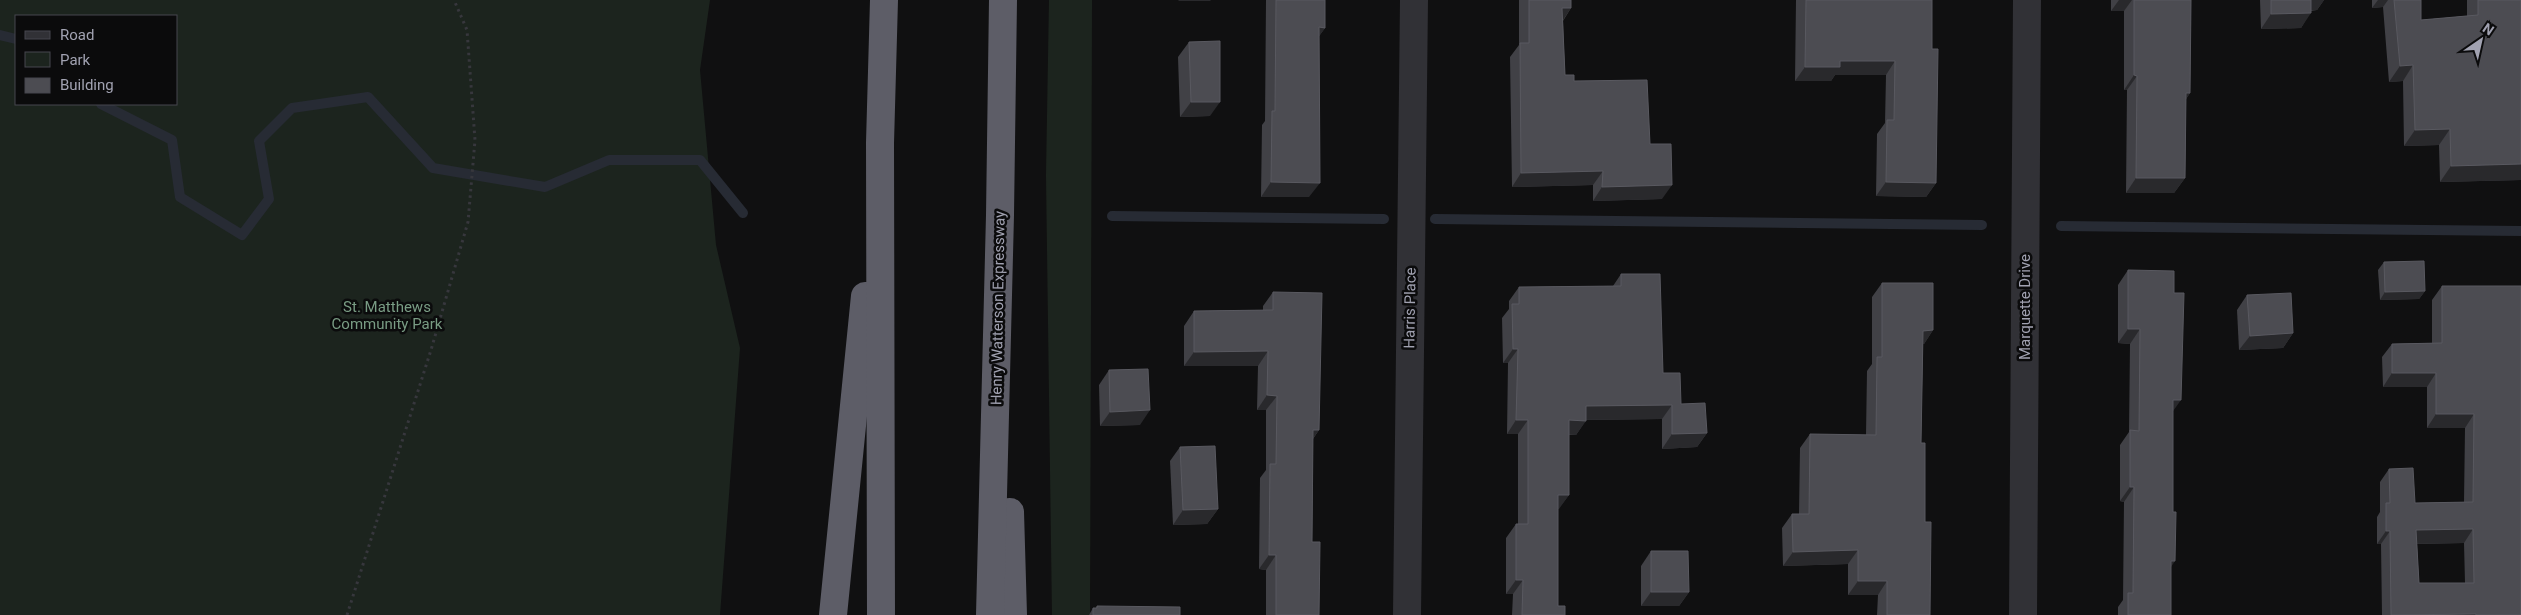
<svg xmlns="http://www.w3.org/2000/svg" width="2521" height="615" font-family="Roboto,sans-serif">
<rect width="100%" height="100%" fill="#101011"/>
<g fill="#1c241e" fill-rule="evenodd">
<path d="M0,0H710L700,70L716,245L740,348L720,615H0ZM176,16V104H16V16Z"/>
<polygon points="1049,0 1092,0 1090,615 1052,615 1046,175"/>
</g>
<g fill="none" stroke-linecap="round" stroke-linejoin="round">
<g stroke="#272b34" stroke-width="10">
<polyline points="0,35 16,39"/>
<polyline points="101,104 172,140 180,197 242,235 269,199 259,141 292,108 368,97 433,168 545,187 609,160 700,160 743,213"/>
<polyline points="1112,216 1384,219"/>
<polyline points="1435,219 1982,225"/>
<polyline points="2061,226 2521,231"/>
</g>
<polyline stroke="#37373d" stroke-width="3" stroke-dasharray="2.5 4" stroke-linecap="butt" points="347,615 431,350 468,222 475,140 467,30 454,0"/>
<g stroke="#313136" stroke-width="28">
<polyline points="1407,615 1414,0"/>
<polyline points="2023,615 2027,0"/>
</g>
<g stroke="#5d5d67" stroke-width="28">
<polyline points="1010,512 1013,615"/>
<polyline points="833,615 865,296"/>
<polyline points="881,615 880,143 884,0"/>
<polyline points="990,615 1000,215 1003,0"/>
</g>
</g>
<g fill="#414146" fill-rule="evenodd">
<polygon points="1266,0 1325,0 1325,28 1319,36 1309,197 1261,197 1262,125 1265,121"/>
<polygon points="1519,0 1571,0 1571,8 1563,21 1565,75 1574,81 1662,199 1593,201 1593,185 1512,187 1510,57 1519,45"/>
<polygon points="1796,0 1932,0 1932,49 1936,183 1926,197 1876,196 1877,134 1885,123 1886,75 1835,75 1831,81 1795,81"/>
<polygon points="2111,0 2191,0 2190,93 2186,99 2185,178 2174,193 2126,193 2127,90 2124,90 2124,11 2111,11"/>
<polygon points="2260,0 2324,0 2317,10 2311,11 2301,28 2261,29"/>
<polygon points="2372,0 2421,0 2421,20 2467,16 2467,0 2521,0 2521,180 2440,182 2439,145 2404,146 2403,81 2389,82 2383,7 2372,8"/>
<polygon points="1189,42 1210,116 1180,117 1178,57"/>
<polygon points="2384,262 2425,291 2419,299 2380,300 2378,270"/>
<polygon points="2128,270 2173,411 2171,567 2171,615 2118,615 2118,607 2123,600 2124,502 2120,501 2120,445 2129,432 2130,344 2118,343 2118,285"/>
<polygon points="1621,274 1663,373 1681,404 1707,433 1697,447 1662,449 1662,419 1586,420 1576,435 1569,435 1569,495 1558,509 1558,606 1565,615 1512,615 1513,594 1506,594 1506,538 1516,524 1518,524 1518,434 1507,434 1508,363 1503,363 1502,318 1509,309 1509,301 1519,287 1613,286"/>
<polygon points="1882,283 1933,330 1924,344 1923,344 1921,443 1930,615 1877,615 1878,595 1848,595 1848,564 1783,566 1782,528 1792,514 1799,514 1800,448 1810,434 1866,435 1867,371 1872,364 1872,297"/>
<path d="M2442,286H2521V615H2382L2381,544H2377V517L2380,512V482L2389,469L2415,503L2464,502L2465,428H2427V387H2383L2382,357L2392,344L2432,343V300ZM2464,543L2465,583H2419L2417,544Z"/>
<polygon points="1273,292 1319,430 1313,439 1312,542 1319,615 1266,615 1266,570 1259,569 1260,478 1266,470 1266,410 1257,410 1258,366 1184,366 1184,326 1194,311 1263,310 1263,306"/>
<polygon points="2247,295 2293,333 2283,348 2239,350 2237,310"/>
<polygon points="1109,370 1140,425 1100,426 1099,385"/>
<polygon points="1180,447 1218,509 1207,524 1173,525 1170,461"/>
<polygon points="1651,551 1689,592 1679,606 1641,606 1641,566"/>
<polygon points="1097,606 1180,615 1089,615 1093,608 1096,608"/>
</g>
<g fill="#29292c">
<polygon points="1179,0 1211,0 1210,1 1178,1"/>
<polygon points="2119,0 2132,0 2124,11 2111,11"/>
<polygon points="2309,0 2324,0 2317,10 2301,11"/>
<polygon points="2378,0 2388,0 2383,7 2372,8"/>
<polygon points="1562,8 1571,8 1561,23"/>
<polygon points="2311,13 2301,28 2261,29 2271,14"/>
<polygon points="1319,27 1325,28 1315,42"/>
<polygon points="1840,61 1895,61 1886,75 1835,75 1831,81 1795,81 1805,67"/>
<polygon points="2413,65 2403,81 2389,82 2400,66"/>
<polygon points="2134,75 2137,76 2127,90 2124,90"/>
<polygon points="2186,93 2190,93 2180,108"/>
<polygon points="1191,102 1220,102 1210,116 1180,117"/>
<polygon points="2450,129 2439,145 2404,146 2415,130"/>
<polygon points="2521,164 2521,180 2440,182 2451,166"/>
<polygon points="1603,171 1593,185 1512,187 1521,173"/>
<polygon points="2136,178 2185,178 2174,193 2126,193"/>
<polygon points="1271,182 1320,183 1309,197 1261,197"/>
<polygon points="1886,182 1936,183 1926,197 1876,196"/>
<polygon points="1672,185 1662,199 1593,201 1602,187"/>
<polygon points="2425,291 2419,299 2380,300 2385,292"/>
<polygon points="2128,329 2140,329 2130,344 2118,343"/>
<polygon points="1933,330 1924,344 1913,344 1923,331"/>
<polygon points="2293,333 2283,348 2239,350 2250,336"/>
<polygon points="1513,349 1518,349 1508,363 1503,363"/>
<polygon points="1268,351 1258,366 1184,366 1194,352"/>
<polygon points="2392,373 2436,373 2427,387 2383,387"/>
<polygon points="1267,395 1277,396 1266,410 1257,410"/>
<polygon points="2173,400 2181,400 2171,414"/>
<polygon points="1672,405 1662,419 1576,420 1586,406"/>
<polygon points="1150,410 1140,425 1100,426 1110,412"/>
<polygon points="2436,414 2474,414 2465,428 2427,428"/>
<polygon points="1516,420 1528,420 1518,434 1507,434"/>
<polygon points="1569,420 1586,421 1576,435 1559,434"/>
<polygon points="1313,430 1319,430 1309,444"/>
<polygon points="1707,433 1697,447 1662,449 1672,434"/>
<polygon points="2130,487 2134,487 2124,502 2120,501"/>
<polygon points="1558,495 1569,495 1559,509 1548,509"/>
<polygon points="1218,509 1207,524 1173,525 1183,510"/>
<polygon points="2473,529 2464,543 2407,544 2416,530"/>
<polygon points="2386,531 2390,531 2381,544 2377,544"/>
<polygon points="1858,550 1848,564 1783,566 1793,552"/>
<polygon points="1269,555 1276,555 1266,570 1259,569"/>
<polygon points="2171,561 2175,561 2165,576"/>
<polygon points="1516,580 1523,580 1513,594 1506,594"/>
<polygon points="1858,581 1887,581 1878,595 1848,595"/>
<polygon points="1651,592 1689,592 1679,606 1641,606"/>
<polygon points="2476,614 2475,615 2391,615"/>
</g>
<g fill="#4c4c52" stroke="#595960" fill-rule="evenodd">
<polygon points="1276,0 1325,0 1325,28 1319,27 1320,183 1271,182 1272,111 1275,111"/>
<polygon points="1529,0 1571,0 1571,8 1562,8 1565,75 1574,75 1574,81 1647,80 1650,144 1671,144 1672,185 1602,187 1603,171 1521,173 1520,43 1529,43"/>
<polygon points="1806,0 1932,0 1932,49 1938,49 1936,183 1886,182 1887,120 1894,120 1895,61 1840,61 1840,67 1805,67"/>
<polygon points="2134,0 2191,0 2190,93 2186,93 2185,178 2136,178 2137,76 2134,75"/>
<polygon points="2271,0 2311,0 2311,13 2271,14"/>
<polygon points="2394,0 2421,0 2421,20 2478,15 2478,0 2521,0 2521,164 2451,166 2450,129 2415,130 2413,65 2400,66"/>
<polygon points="1220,41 1220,102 1191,102 1189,42"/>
<polygon points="2424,261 2425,291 2385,292 2384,262"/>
<polygon points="2128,270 2174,271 2174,293 2184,293 2181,400 2173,400 2173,512 2176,512 2175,561 2171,561 2171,615 2128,615 2128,593 2133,593 2134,487 2130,487 2130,430 2139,431 2140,329 2128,329"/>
<polygon points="1621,274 1660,274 1663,373 1680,373 1681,404 1705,403 1707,433 1672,434 1672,405 1586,406 1586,421 1569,420 1569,495 1558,495 1558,606 1565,606 1565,615 1522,615 1523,580 1516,580 1516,524 1528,524 1528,420 1516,420 1518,349 1513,349 1512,304 1519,304 1519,287 1621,286"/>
<polygon points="1882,283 1933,283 1933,330 1923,331 1921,443 1925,443 1925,522 1931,522 1930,615 1887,615 1887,581 1858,581 1858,550 1793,552 1792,514 1809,514 1810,434 1876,435 1877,357 1882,357"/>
<path d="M2442,286H2521V615H2476V614L2391,615L2390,531H2386V503H2390L2389,469L2413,468L2415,503L2473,502L2474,414H2436V373H2392V344L2442,343ZM2473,529L2474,583H2419L2416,530Z"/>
<polygon points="1273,292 1322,293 1319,430 1313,430 1312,542 1320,542 1319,615 1276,615 1276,555 1269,555 1270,464 1276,464 1277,396 1267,395 1268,351 1194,352 1194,311 1273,310"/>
<polygon points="2291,293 2293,333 2250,336 2247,295"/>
<polygon points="1148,369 1150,410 1110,412 1109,370"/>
<polygon points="1215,446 1218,509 1183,510 1180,447"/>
<polygon points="1651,551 1688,551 1689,592 1651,592"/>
<polygon points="1097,606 1180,607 1180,615 1093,615 1093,608 1097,608"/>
</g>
<g text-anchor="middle" stroke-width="5" stroke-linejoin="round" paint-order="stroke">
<g font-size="15" fill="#799c84" stroke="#0b0b0c">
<text x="387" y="312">St. Matthews<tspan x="387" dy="17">Community Park</tspan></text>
</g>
<g font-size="15" fill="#a1a2b1" stroke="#0b0b0c">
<text transform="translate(2025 307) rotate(-90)" y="5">Marquette Drive</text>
<text transform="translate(998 308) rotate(-89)" y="5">Henry Watterson Expressway</text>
<text transform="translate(1410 308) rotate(-89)" y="5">Harris Place</text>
</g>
</g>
<rect x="15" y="15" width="162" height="90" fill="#0b0b0c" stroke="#47474e"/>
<rect x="25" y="31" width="25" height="8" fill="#313136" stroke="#47474e"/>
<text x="60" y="40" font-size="15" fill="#a1a2b1">Road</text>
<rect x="25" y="52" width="25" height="15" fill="#1c241e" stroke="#47474e"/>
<text x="60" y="65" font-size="15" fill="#a1a2b1">Park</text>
<rect x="25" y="78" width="25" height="15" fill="#4c4c52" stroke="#47474e"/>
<text x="60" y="90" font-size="15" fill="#a1a2b1">Building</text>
<g transform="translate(2481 40) rotate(34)" stroke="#0b0b0c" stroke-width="4" paint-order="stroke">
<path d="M0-4L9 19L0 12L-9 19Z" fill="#a1a2b1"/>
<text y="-8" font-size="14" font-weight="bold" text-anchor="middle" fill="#a1a2b1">N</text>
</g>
</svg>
